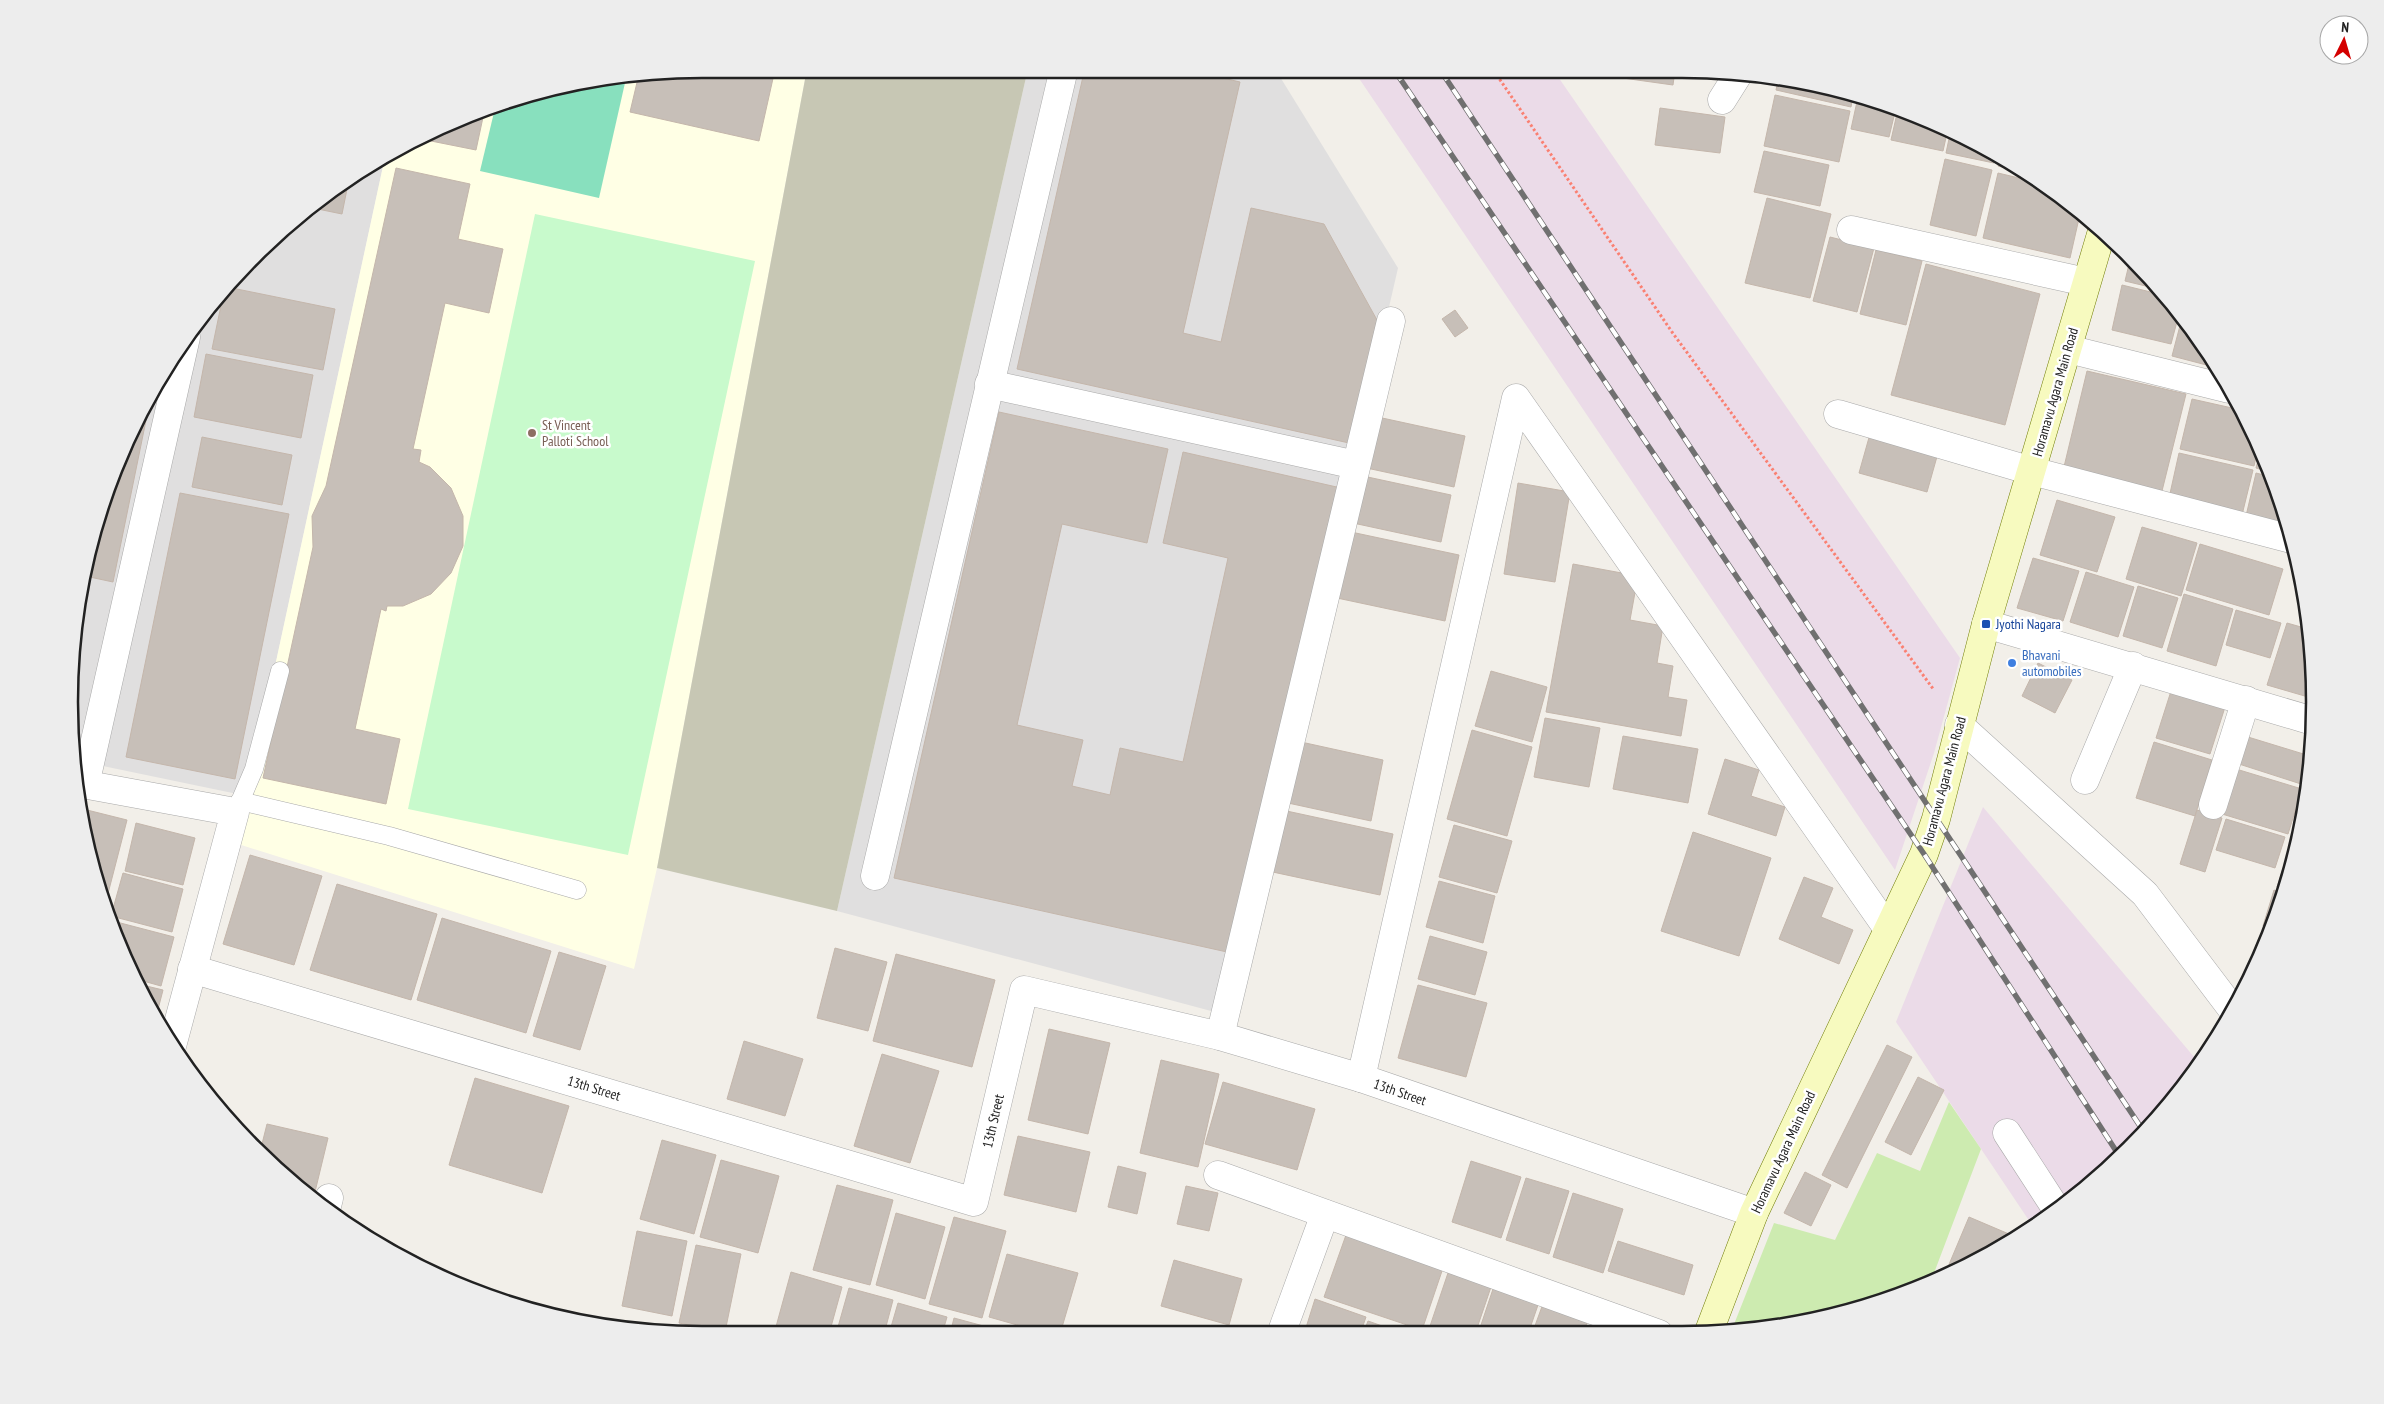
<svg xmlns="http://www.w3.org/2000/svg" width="2384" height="1404" font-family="'PT Sans Narrow',sans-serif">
<rect width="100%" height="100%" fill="#f2efe9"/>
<g fill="#e0dfdf">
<polygon points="1277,72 1398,268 1226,1015 837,911 1027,73"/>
<polygon points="385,157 247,796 74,760 69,702 90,538 134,422 176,350 254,254 317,199"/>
</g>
<g fill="#ebdbe8">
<polygon points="1554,71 1960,658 1934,753 1895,870 1354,71"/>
<polygon points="1983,807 2200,1064 2130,1150 2032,1225 1896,1022"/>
</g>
<polygon fill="#ffffe5" points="619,74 806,74 657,868 634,969 235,843 247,796 385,157 422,134 499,102"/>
<polygon fill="#c7c7b4" points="1027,73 837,911 657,868 806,74"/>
<polygon fill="#cdebb0" points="1949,1102 1981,1149 1931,1281 1885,1302 1731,1332 1774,1223 1835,1240 1877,1153 1920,1171"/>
<polygon fill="#c8facc" points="535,214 755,261 628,855 408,809"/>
<polygon fill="#88e0be" points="619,74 627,74 599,198 480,171 496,104"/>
<g fill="#c7bfb8" stroke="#c4b6ab">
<polygon points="1675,70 1673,85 1594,74 1595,71"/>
<polygon points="1084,72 1197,72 1240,82 1183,333 1221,342 1251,208 1324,224 1377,320 1349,443 1017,369"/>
<polygon points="639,74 774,74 759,141 630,112"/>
<polygon points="1778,81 1853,96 1851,107 1776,90"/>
<polygon points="1775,95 1850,111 1839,162 1764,146"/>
<polygon points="1858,97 1885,102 1896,108 1889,137 1851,129"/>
<polygon points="485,108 476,150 416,138 422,134"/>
<polygon points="1660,108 1725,117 1720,153 1655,145"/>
<polygon points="1898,109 1947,133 1943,151 1891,140"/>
<polygon points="1950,134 1995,157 1994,163 1946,153"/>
<polygon points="1764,151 1829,165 1820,206 1754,192"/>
<polygon points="1945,159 1992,170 1976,236 1930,225"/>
<polygon points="2000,159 2033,175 1998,166"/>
<polygon points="396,168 470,184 458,239 503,249 489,313 445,303 413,449 421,450 419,462 430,467 451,488 463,516 463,546 451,573 431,594 403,606 387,606 386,611 381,609 355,729 400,739 386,804 263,778 313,547 312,516 326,486"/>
<polygon points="1998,173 2044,184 2080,214 2070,258 1983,238"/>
<polygon points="349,179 342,214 308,207 317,199"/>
<polygon points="1767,198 1831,214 1810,298 1745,283"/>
<polygon points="1830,237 1874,248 1857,312 1813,301"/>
<polygon points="1876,250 1922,261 1906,325 1860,314"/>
<polygon points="2131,256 2158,289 2125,281"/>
<polygon points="1926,264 2040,294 2005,425 1891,395"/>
<polygon points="2122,285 2163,295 2179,314 2171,344 2112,330"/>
<polygon points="227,287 335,309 323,370 212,349 224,291"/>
<polygon points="1455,310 1468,328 1455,337 1442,319"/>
<polygon points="2182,318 2208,350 2218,368 2172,356"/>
<polygon points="206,354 313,375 301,438 194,417"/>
<polygon points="2087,371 2186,394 2161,495 2063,471"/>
<polygon points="152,391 113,582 85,576 90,538 134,422"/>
<polygon points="2192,399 2241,410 2259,444 2254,466 2180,449"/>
<polygon points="999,412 1168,449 1147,543 1062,524 1017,725 1083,740 1072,786 1110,795 1120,748 1183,762 1228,558 1163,543 1183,452 1341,488 1236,954 894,878"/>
<polygon points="1373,416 1465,436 1454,487 1362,467"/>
<polygon points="1870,434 1938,453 1927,492 1859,473"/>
<polygon points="202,437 292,455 282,505 192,487"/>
<polygon points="2261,448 2267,459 2271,472 2256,468"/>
<polygon points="2179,453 2253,470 2242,515 2169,498"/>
<polygon points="2256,473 2272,477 2287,525 2246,516"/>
<polygon points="1363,476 1451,495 1441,542 1353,523"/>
<polygon points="1518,483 1570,492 1555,582 1504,574"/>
<polygon points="180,493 289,514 235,779 126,757"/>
<polygon points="2057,500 2115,517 2097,572 2040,555"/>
<polygon points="2142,527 2197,543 2181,596 2126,579"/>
<polygon points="1351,532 1459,555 1445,621 1337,598"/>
<polygon points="2200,544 2283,569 2269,615 2186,590"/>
<polygon points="2033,558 2079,571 2063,621 2017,608"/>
<polygon points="1573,564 1638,576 1630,620 1663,626 1657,663 1673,666 1668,697 1687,700 1681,736 1546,712"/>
<polygon points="2086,572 2134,587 2118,637 2070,622"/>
<polygon points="2138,586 2178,598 2162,648 2123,636"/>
<polygon points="2184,594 2233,609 2216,666 2167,651"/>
<polygon points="2236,610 2281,623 2270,658 2226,645"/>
<polygon points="2287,623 2308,629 2315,699 2267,685"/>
<polygon points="2038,663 2072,680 2055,713 2022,696"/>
<polygon points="1491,671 1547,687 1532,742 1475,726"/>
<polygon points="2172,688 2226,704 2210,754 2156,738"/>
<polygon points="1545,718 1600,728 1589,787 1534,777"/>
<polygon points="1472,730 1532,747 1507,836 1447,819"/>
<polygon points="1623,736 1698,749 1688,803 1613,789"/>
<polygon points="2248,737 2310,756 2301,784 2239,764"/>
<polygon points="1301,742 1383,760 1371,821 1288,803"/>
<polygon points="2154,742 2212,760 2195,816 2136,798"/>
<polygon points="1725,759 1759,770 1751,796 1785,807 1776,836 1708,814"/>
<polygon points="2236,769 2302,789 2288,834 2222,814"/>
<polygon points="2306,796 2303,825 2298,842 2292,840"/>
<polygon points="79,808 127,820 104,909 81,825"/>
<polygon points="1282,810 1393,834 1380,895 1268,871"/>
<polygon points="2197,810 2222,818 2205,872 2180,864"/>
<polygon points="2226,819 2285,837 2275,868 2216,850"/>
<polygon points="136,823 195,838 183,885 125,871"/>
<polygon points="1454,825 1512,841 1497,893 1439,877"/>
<polygon points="1693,832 1771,858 1739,956 1661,931"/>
<polygon points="2291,844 2297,846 2284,888 2277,887"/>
<polygon points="250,855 322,876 294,965 223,944"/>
<polygon points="123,873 183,889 172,932 111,916"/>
<polygon points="1804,877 1833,888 1821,917 1853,930 1839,964 1779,939"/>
<polygon points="1439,881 1495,896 1483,943 1426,927"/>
<polygon points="337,884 437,914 411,1000 310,970"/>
<polygon points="2274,890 2283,893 2272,929 2263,926"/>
<polygon points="442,918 551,951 526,1033 417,1000"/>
<polygon points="109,920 174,937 161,986 136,979"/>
<polygon points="1430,936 1487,952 1475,995 1418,979"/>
<polygon points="835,948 887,962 868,1031 817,1018"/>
<polygon points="559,952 606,966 580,1050 533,1036"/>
<polygon points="896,954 995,980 972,1067 873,1041"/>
<polygon points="138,984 163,990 155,1021 153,1018"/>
<polygon points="1418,985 1487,1003 1466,1077 1398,1058"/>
<polygon points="1049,1029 1110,1043 1088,1134 1028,1120"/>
<polygon points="744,1041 803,1059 785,1116 727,1099"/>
<polygon points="1887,1045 1912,1057 1847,1188 1822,1175"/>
<polygon points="882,1054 939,1071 910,1163 854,1146"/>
<polygon points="1161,1060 1219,1074 1198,1167 1140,1153"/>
<polygon points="1918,1077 1944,1090 1911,1155 1885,1142"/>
<polygon points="475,1078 569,1106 542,1193 449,1165"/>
<polygon points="1223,1082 1315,1109 1297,1170 1205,1144"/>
<polygon points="267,1124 328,1138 313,1200 284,1178 260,1152"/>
<polygon points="1018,1136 1090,1152 1076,1212 1004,1195"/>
<polygon points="662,1140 716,1155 694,1234 640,1219"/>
<polygon points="721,1160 779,1176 758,1253 700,1237"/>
<polygon points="1471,1161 1521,1177 1501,1238 1452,1222"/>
<polygon points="1118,1166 1146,1173 1137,1214 1108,1207"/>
<polygon points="1805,1172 1831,1185 1811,1226 1784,1213"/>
<polygon points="1526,1178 1569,1191 1549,1254 1506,1240"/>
<polygon points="837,1185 893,1200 870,1285 813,1270"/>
<polygon points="1186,1186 1218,1193 1209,1231 1177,1224"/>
<polygon points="1573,1193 1623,1209 1603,1273 1553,1257"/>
<polygon points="896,1213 945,1227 925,1299 876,1285"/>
<polygon points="954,1217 1006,1231 982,1318 929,1304"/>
<polygon points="1969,1217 2016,1237 1999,1250 1945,1274"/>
<polygon points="637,1231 687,1241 672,1316 622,1306"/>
<polygon points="1346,1235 1443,1268 1422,1330 1324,1297"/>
<polygon points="1618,1241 1693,1265 1684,1295 1608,1271"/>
<polygon points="696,1245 741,1254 725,1332 679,1323"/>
<polygon points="1007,1254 1078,1273 1060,1334 1049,1334 989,1317"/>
<polygon points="1174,1260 1242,1279 1229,1325 1161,1306"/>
<polygon points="1449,1270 1492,1284 1475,1334 1434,1334 1428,1332"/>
<polygon points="791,1272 842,1287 829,1334 774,1334"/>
<polygon points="1494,1286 1539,1302 1528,1334 1478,1334"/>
<polygon points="849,1288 893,1300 884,1334 836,1334"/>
<polygon points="1315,1299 1366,1317 1360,1334 1304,1334"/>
<polygon points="1544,1301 1589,1317 1583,1334 1532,1334"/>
<polygon points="898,1303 947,1317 942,1334 889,1334"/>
<polygon points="954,1318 1002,1331 1001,1334 950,1334"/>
<polygon points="1368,1321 1405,1334 1363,1334"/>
<polygon points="1593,1322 1629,1334 1589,1334"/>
</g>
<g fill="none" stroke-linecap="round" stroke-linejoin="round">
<defs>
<g id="lane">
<polyline points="240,801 389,836 577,890"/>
<polyline points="236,811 254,769 280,671"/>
</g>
<g id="street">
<polyline points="1722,100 1739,73"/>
<polyline points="1851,230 2086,282"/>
<polyline points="2068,349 2229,389"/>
<polyline points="989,384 1356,465"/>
<polyline points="1838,414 2032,471 2291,539"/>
<polyline points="1986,624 2313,721"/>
<polyline points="1959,725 2145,894 2232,1009"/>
<polyline points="2085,780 2133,666"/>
<polyline points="77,783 235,812 172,1046"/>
<polyline points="85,785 186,337"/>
<polyline points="2213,805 2246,700"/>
<polyline points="875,876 1063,73"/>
<polyline points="192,969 974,1202 1024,990 1220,1036 1361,1078 1754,1213"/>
<polyline points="1220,1036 1391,321"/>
<polyline points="1361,1078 1516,398 1888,929"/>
<polyline points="2007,1133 2055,1207"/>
<polyline points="1218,1175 1659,1334"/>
<polyline points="326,1210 329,1198"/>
<polyline points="1281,1334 1325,1214"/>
</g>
<polyline id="secondary" points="1708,1334 1754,1213 1924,854 1936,819 1986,624 2102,231"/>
</defs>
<use href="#lane" stroke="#a9a9a9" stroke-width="19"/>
<use href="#street" stroke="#a9a9a9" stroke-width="29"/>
<use href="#secondary" stroke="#707d05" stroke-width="29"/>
<polyline stroke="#fa8072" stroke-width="3" stroke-dasharray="2.5 2.5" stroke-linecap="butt" points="1494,71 1672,332 1934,690"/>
<use href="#lane" stroke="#fff" stroke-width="18"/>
<use href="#street" stroke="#fff" stroke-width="28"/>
<use href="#secondary" stroke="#f7fabf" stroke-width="28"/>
<defs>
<g id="rail">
<polyline points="1395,71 1924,854 2120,1157"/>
<polyline points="1441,71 2144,1132"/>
</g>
</defs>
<use href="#rail" stroke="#707070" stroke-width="5.5"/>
<use href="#rail" stroke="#fff" stroke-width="4" stroke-dasharray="11" stroke-linecap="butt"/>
</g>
<circle fill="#8d6e63" stroke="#fff" stroke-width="2" cx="532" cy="433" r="5"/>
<rect fill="#1a4fb4" stroke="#fff" stroke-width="2" x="1981" y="619" width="10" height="10" rx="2.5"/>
<circle fill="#3f7fe0" stroke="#fff" stroke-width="2" cx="2012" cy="663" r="5"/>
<g text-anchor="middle" stroke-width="5" stroke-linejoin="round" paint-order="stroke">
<g font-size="14" fill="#222" stroke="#fff">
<text transform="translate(2055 392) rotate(-74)" y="5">Horamavu Agara Main Road</text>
<text transform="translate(1944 781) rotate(-75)" y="5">Horamavu Agara Main Road</text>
<text transform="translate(594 1088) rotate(17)" y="5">13th Street</text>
<text transform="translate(1400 1092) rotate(19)" y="5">13th Street</text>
<text transform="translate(993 1121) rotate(-77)" y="5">13th Street</text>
<text transform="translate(1783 1152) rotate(-65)" y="5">Horamavu Agara Main Road</text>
</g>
<g font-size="14" fill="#785e54" stroke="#fff" text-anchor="start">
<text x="542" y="430">St Vincent<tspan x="542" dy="16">Palloti School</tspan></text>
</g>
<g font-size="14" fill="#164399" stroke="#fff" text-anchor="start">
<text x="1996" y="629">Jyothi Nagara</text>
</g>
<g font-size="14" fill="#366cbe" stroke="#fff" text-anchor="start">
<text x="2022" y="660">Bhavani<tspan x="2022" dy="16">automobiles</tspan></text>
</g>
</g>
<path d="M0 0H2384V1404H0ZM702 78H1682A624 624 0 0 1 2306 702V702A624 624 0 0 1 1682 1326H702A624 624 0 0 1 78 702V702A624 624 0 0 1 702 78Z" fill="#ededed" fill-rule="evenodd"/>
<path fill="none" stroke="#222" stroke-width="2.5" d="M702 78H1682A624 624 0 0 1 2306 702V702A624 624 0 0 1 1682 1326H702A624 624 0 0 1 78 702V702A624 624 0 0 1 702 78Z"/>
<g transform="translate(2344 40) rotate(5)"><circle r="24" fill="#ffffff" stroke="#a7a7a7"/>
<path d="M0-4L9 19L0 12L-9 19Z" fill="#d40000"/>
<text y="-8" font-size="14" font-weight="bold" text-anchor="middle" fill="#222222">N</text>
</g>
</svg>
